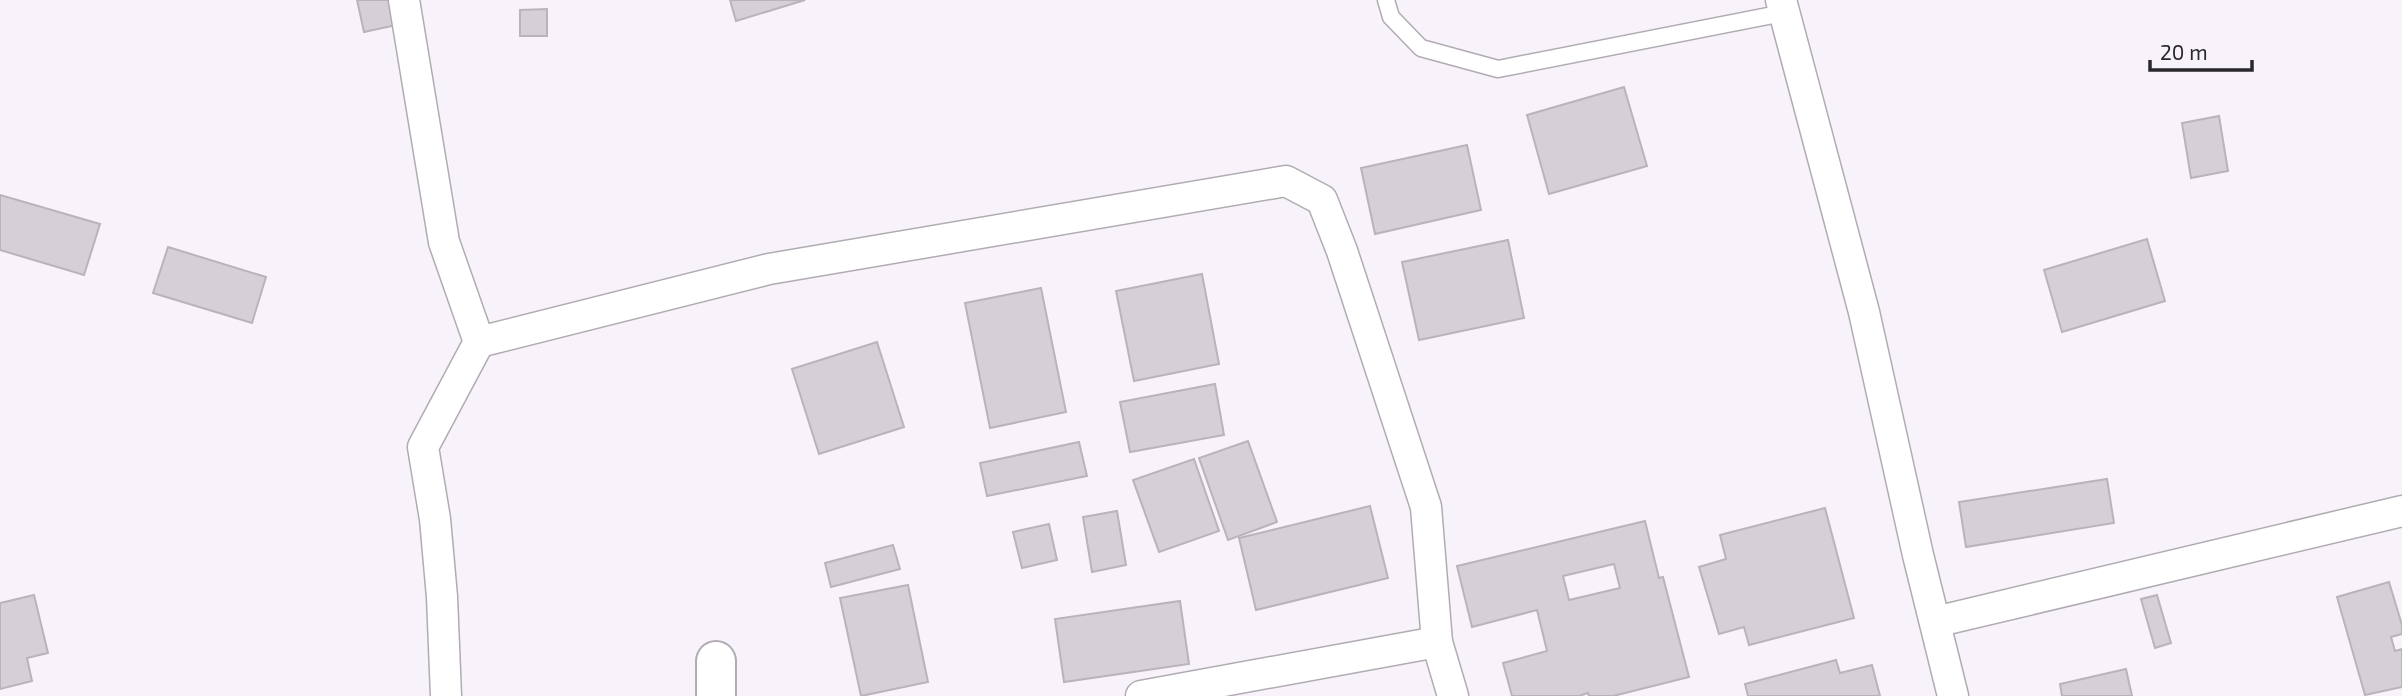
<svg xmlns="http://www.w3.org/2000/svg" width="2402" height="696" font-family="'Exo 2',sans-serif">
<rect width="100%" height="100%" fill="#f8f3fa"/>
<g fill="#d5cfd6" stroke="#b9b4ba" stroke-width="2" fill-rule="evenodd">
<polygon points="357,0 396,0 401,24 364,32"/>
<polygon points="730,0 805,0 736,21"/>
<polygon points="547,9 547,36 520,36 520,10"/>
<polygon points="1624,87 1647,166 1549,194 1527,115"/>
<polygon points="2219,116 2228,171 2191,178 2182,123"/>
<polygon points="1467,145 1481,210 1375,234 1361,168"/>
<polygon points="0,195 100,224 84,275 0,250"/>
<polygon points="2147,239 2165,301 2062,332 2044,270"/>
<polygon points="1508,240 1524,318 1419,340 1402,262"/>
<polygon points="168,247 266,277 252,323 153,293"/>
<polygon points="1202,274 1219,364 1134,381 1116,291"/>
<polygon points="1041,288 1066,412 990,428 965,303"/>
<polygon points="877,342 904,427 819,454 792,369"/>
<polygon points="1215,384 1224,435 1130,452 1120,402"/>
<polygon points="1248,441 1277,522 1228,540 1199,458"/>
<polygon points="1079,442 1087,476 987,496 980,463"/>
<polygon points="1194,459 1219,531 1159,552 1133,480"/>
<polygon points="2107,479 2114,523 1966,547 1959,502"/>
<polygon points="1370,506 1388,578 1256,610 1239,538"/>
<polygon points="1825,508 1854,618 1749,645 1744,627 1719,634 1699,567 1726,559 1720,535"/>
<polygon points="1117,511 1126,565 1092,572 1083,517"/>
<path d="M1645,521L1659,578L1663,577L1689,677L1613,696H1589L1588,693L1579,696H1512L1503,663L1547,651L1537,610L1472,627L1457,566ZM1614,564L1620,588L1569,600L1563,576Z"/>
<polygon points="1049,524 1057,560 1022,568 1013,532"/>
<polygon points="893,545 900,569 831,587 825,563"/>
<polygon points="2389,582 2402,625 2402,634 2391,637 2395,651 2402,649 2402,687 2365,695 2337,597"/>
<polygon points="908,585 928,682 861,696 840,598"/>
<polygon points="34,595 48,653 27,658 32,681 0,689 0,603"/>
<polygon points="2157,595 2171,643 2155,648 2141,599"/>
<polygon points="1180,601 1189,664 1064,682 1055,619"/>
<polygon points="1836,660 1840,673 1872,665 1880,696 1748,696 1745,684"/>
<polygon points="2126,669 2132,696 2062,696 2060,684"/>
</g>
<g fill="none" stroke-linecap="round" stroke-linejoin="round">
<defs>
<polyline id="service" points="1386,0 1391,17 1421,48 1498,69 1783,13"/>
<g id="minor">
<polyline points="404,0 444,242 479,342 423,447 435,519 442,597 446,696"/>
<polyline points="1781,0 1864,312 1918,555 1953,696"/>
<polyline points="479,342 769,269 1286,181 1322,200 1342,251 1426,507 1437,642 1453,696"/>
<polyline points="1935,622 2402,511"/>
<polyline points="1141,696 1437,642"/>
</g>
<polyline id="tertiary" points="716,661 716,696"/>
</defs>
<use href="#service" stroke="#b1acb2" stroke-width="19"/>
<use href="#minor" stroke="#b1acb2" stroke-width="33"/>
<use href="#tertiary" stroke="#b1acb2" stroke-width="42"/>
<use href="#service" stroke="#fff" stroke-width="16"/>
<use href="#minor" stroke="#fff" stroke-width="30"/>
<use href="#tertiary" stroke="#fff" stroke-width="38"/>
</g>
<path d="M2150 60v10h102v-10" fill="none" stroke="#2a282a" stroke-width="3.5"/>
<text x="2160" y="60" font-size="21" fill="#2a282a" stroke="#f8f3fa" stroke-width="5" paint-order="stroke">20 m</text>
</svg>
